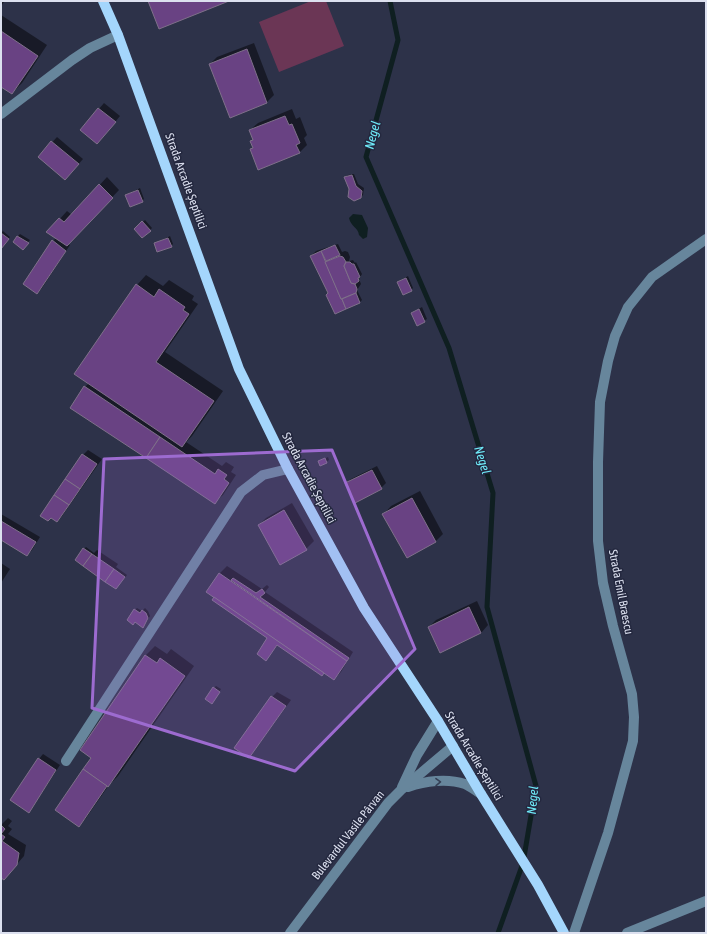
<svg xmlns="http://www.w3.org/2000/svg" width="707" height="934" font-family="'Asap Condensed',sans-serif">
<rect width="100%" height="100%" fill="#2d3249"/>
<polygon fill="#6b3655" points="311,1 326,1 344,46 279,72 259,22"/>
<path fill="#0f1f21" d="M353,214L362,215L368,228L367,237L363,239L359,235C358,227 351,227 349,218Z"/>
<g fill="#0007">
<polygon points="1,1 5,1 1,6"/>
<polygon points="1,15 47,45 22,83 12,93 1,86"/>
<polygon points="254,43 274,95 267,102 230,116 210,64 217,57"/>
<polygon points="104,103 120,116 102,138 81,130"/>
<polygon points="292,109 296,119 300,117 307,135 304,138 307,145 299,153 251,149 254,146 252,141 254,139 250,130 258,123"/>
<polygon points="57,137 83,159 70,174 39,157"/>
<polygon points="354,174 358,184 364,188 363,195 361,197 345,177 348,175"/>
<polygon points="107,177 119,190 68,244 70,245 42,288 37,293 53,241 56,238 48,232 67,211 72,215"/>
<polygon points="140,188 144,199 142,201 126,195"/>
<polygon points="145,220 152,228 143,237 135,229"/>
<polygon points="3,231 10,237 1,248 1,233"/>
<polygon points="20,234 30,240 25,246 18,236"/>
<polygon points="170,236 173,244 171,246 155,244"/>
<polygon points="338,244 342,252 345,251 348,252 350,257 349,261 353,260 355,263 356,262 362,274 359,279 361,284 357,290 362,300 360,302 335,312 329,293 311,256 316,251"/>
<polygon points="146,275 163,286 169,280 194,296 192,300 198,304 165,352 223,391 192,436 186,442 222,466 226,462 234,467 231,472 236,475 223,495 215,502 85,387 89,383 137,285"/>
<polygon points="408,276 413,288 411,290 398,282"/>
<polygon points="422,307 427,319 417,325 412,313"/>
<polygon points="88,450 102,459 62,516 57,521 52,517 83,455"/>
<polygon points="328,457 329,460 321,465 322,460"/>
<polygon points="377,466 386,483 381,488 346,483 351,479"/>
<polygon points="420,491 443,534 436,541 384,514 391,506"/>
<polygon points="292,503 314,541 306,549 259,525 266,518"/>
<polygon points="1,514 40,537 32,550 27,555 1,539"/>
<polygon points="86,547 94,553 97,550 118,564 116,567 127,575 116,588 84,549"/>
<polygon points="1,563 10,569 1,583"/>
<polygon points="227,566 262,589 267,585 269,587 265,592 353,652 341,672 334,679 278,645 266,659 268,638 207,592 220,573"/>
<polygon points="477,601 488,625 481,633 429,627 436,620"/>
<polygon points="137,608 142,611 145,608 148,611 150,616 143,627 135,610"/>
<polygon points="155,646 167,654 171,649 194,666 118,776 109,785 86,818 79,826 93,758 145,656"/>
<polygon points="216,686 221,689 214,700 214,688"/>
<polygon points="277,692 291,700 254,751 249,756 235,748 272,697"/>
<polygon points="43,754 60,765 33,806 28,811 39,759"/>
<polygon points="8,818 12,821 8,826 12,829 8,834 26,845 24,856 4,879 1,876 1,825"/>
</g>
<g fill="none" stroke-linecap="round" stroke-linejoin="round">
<polyline stroke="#0f1f21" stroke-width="5" points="390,1 398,40 366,157 449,348 493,493 487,607 536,786 523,863 498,933"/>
</g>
<g fill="#694283" stroke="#7f708a">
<polygon points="148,1 229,1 159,29"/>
<polygon points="1,31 38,56 12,94 1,87"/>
<polygon points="247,49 267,103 230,118 209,64"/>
<polygon points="98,108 116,122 97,144 80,130"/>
<polygon points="285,116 289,125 292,124 300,143 296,145 300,153 258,170 250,149 253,148 250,141 253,140 249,130"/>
<polygon points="51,141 79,164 65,180 38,157"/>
<polygon points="352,175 356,186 362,191 361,198 354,201 348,197 349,189 344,177"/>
<polygon points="99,184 113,198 67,246 46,232 59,218 64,222"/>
<polygon points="138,190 143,202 130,207 125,195"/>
<polygon points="142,221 151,231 142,238 134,229"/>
<polygon points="1,233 9,239 1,249"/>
<polygon points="17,236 29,243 23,250 13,242"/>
<polygon points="168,238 172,247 157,252 154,243"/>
<polygon points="52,240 66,251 37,294 23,284"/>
<polygon points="335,245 340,255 326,261 321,251"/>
<polygon points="321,251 341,299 342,299 346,309 335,314 326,295 328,293 310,256"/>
<polygon points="340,256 343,257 346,262 344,266 351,283 355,284 357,289 356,293 341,299 325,262"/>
<polygon points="346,262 350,262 352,264 354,264 360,277 358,278 359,281 355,284 351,283 344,266"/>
<polygon points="406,278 412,291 403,295 397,282"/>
<polygon points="136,284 154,297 159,289 185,307 183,310 189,314 156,362 214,401 182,447 74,374"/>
<polygon points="356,293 360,303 346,309 342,299"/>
<polygon points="419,309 425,322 417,326 411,313"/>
<polygon points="84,386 160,437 146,458 70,408"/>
<polygon points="160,437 215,474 218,469 227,475 224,479 229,483 215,504 146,458"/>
<polygon points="82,454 97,464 80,489 65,479"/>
<polygon points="325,458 327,463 320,466 318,461"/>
<polygon points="372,470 382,489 355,503 345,483"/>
<polygon points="65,479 80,489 69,505 54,495"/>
<polygon points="54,495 69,505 57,522 51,518 48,521 40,516"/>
<polygon points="412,498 436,542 407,558 382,514"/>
<polygon points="284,510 307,550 280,565 258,525"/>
<polygon points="1,521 36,542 27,556 1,540"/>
<polygon points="83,548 92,554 83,566 75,560"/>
<polygon points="92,554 114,569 105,582 83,566"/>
<polygon points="114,569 125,577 116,589 105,582"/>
<polygon points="219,573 347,661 334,680 206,592"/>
<polygon points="233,578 256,593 262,589 265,593 260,597 349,658 347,661 231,580"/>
<polygon points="214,597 324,673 322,676 277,645 266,661 257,654 267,638 212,600"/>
<polygon points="469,607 481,633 440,653 428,627"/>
<polygon points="134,609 140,613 142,610 146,613 148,618 143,628 135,622 133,625 127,620"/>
<polygon points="145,655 157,663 160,658 185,676 108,787 83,769 91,758 80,750"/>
<polygon points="213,687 220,692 212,704 205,699"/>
<polygon points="271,696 286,706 249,758 234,748"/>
<polygon points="38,758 56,770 29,813 10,800"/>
<polygon points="83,769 107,786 79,827 55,810"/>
<polygon points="1,825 5,829 1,834 5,837 2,841 19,853 17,865 4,880 1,878"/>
</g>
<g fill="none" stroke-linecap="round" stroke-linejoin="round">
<g stroke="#67869c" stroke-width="10">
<polyline points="1,114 72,60 90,48 118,35"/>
<polyline points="66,761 241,492 263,475 288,469"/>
<polyline points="402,787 417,755 438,721"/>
<path d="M408,787C425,781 447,778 465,784C470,786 476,791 481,794"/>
<polyline points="290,933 388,803 401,790 453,746"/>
<polyline points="574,933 608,833 633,741 634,717 632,694 613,626 603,583 598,541 598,462 600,402 608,361 615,336 628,307 652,277 706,239"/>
<polyline points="627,933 706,901"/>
</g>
<polyline stroke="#a4d6fc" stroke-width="10" points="103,1 118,35 239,369 288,469 364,608 438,721 481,794 538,885 564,933"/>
</g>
<defs><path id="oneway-chevron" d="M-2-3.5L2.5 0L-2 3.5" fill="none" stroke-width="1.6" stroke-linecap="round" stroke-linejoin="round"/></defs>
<use stroke="#354056" href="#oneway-chevron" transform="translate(438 782) rotate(-1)"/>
<path fill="#9d6bd0" fill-opacity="0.2" stroke="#9d6bd0" stroke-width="3" stroke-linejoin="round" d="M332,450L415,649L295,771L92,708L104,459Z"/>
<g text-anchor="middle" stroke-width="3" stroke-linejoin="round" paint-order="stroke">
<g font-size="12" fill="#dce0ef" stroke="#24283f">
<text transform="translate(186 181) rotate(70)" y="4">Strada Arcadie Șeptilici</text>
<text transform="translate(309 478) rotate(62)" y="4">Strada Arcadie Șeptilici</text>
<text transform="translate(621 592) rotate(79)" y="4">Strada Emil Braescu</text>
<text transform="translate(474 756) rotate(59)" y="4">Strada Arcadie Șeptilici</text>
<text transform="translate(348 835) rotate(-52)" y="4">Bulevardul Vasile Pârvan</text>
</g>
<g font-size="13" font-style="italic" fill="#6feaf8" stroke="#24283f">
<text transform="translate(372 135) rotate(-75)" y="5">Negel</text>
<text transform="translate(483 460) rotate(73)" y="5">Negel</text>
<text transform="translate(532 800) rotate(-85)" y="5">Negel</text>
</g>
</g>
<rect width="707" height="934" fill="none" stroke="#dce0ef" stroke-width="4"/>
</svg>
